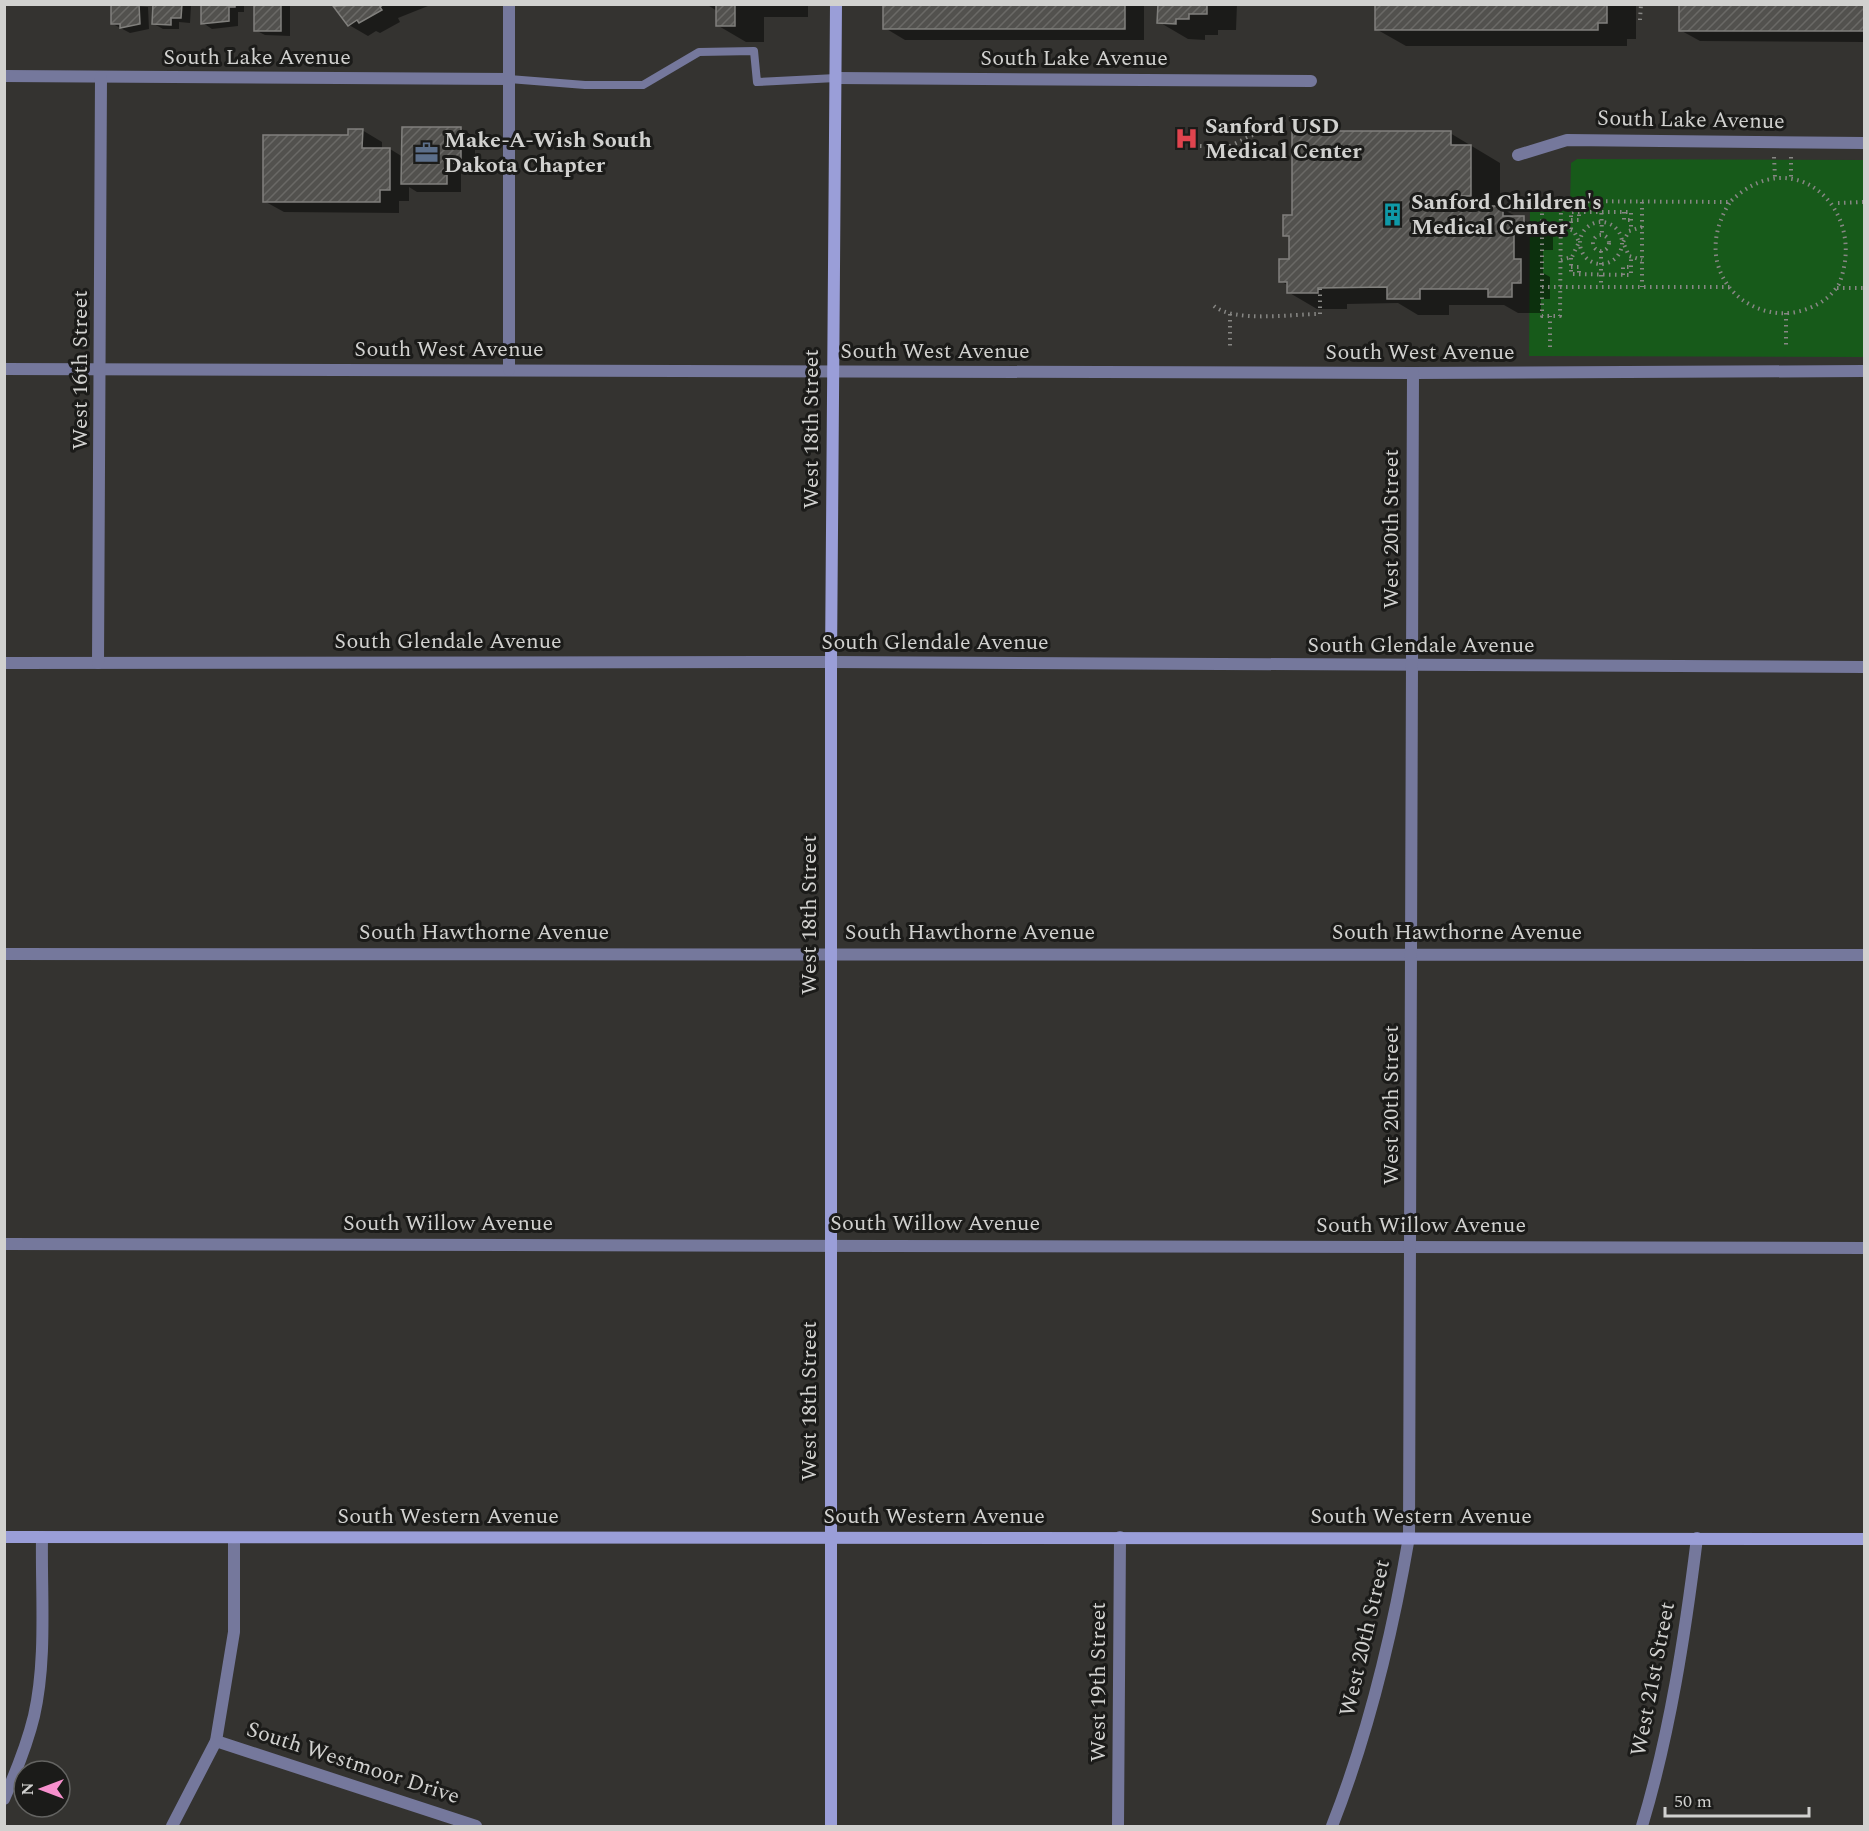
<svg xmlns="http://www.w3.org/2000/svg" width="1869" height="1831" font-family="Spectral,serif">
<defs>
<pattern id="building-hatch" width="6" height="6" patternUnits="userSpaceOnUse" patternTransform="scale(1.5)"><rect width="6" height="6" fill="#52514e"/><path d="M-1 1l2-2M0 6l6-6M5 7l2-2" fill="none" stroke="#6a6966"/></pattern>
</defs>
<rect width="100%" height="100%" fill="#343330"/>
<polygon fill="#175a1a" points="1577,159 1864,160 1864,357 1529,356 1530,202 1570,204 1571,163"/>
<g fill="#0007">
<polygon points="113,4 148,7 149,29 130,33 113,24"/>
<polygon points="154,4 195,4 195,6 191,6 190,23 179,22 179,29 163,29 154,24"/>
<polygon points="202,4 244,4 244,12 238,12 238,26 212,29 203,23"/>
<polygon points="255,4 290,4 290,36 265,35 255,30"/>
<polygon points="336,4 427,4 428,6 398,18 400,22 380,33 376,31 368,36 349,25"/>
<polygon points="706,4 808,4 808,17 764,17 764,42 746,42 717,25 717,11"/>
<polygon points="885,4 1144,4 1144,40 905,40 885,28"/>
<polygon points="1159,4 1237,4 1236,30 1218,30 1218,35 1205,35 1205,40 1188,39 1159,22"/>
<polygon points="1376,4 1636,4 1636,39 1627,39 1627,46 1406,46 1376,29"/>
<polygon points="1680,4 1864,4 1864,42 1700,41 1680,30"/>
<polygon points="460,128 475,137 475,171 461,171 461,192 417,192 409,187 409,201 399,201 399,213 284,212 264,201 362,130 382,142 382,149 390,149 403,157"/>
<polygon points="1450,133 1500,163 1500,208 1553,235 1553,250 1543,250 1543,273 1550,277 1550,299 1541,299 1541,313 1518,313 1504,305 1449,305 1449,315 1418,315 1398,303 1347,304 1347,309 1317,309 1288,292 1289,286 1280,281 1290,261 1290,238 1285,235 1293,216"/>
</g>
<g fill="url(#building-hatch)" stroke="#81807d" stroke-width="1.5">
<polygon points="111,4 139,4 140,24 120,28 120,24 111,24"/>
<polygon points="153,4 182,4 181,18 171,18 171,25 152,24"/>
<polygon points="201,4 235,4 235,7 229,7 229,21 201,24"/>
<rect x="254" y="4" width="27" height="27"/>
<polygon points="384,4 380,7 382,10 359,23 357,20 348,26 333,6"/>
<rect x="716" y="4" width="19" height="22"/>
<rect x="883" y="4" width="242" height="25"/>
<polygon points="1158,4 1207,4 1207,14 1189,14 1189,19 1176,19 1176,24 1157,23"/>
<polygon points="1375,4 1607,4 1607,23 1598,23 1598,30 1375,30"/>
<rect x="1679" y="4" width="185" height="27"/>
<polygon points="402,127 461,127 461,163 447,163 447,184 401,184"/>
<polygon points="348,129 363,129 362,148 390,148 390,190 380,190 380,202 263,202 263,135 348,135"/>
<polygon points="1292,131 1451,131 1451,145 1471,145 1471,196 1451,196 1451,206 1503,206 1503,216 1524,216 1524,234 1514,234 1514,259 1521,259 1521,283 1512,283 1512,297 1488,297 1488,289 1420,289 1420,299 1387,299 1387,287 1318,288 1318,293 1287,293 1287,282 1279,282 1279,259 1289,259 1289,236 1283,236 1283,215 1292,215"/>
</g>
<g fill="none" stroke-linecap="round" stroke-linejoin="round">
<g stroke="#878784" stroke-width="4" stroke-dasharray="1.5 4.5" stroke-linecap="butt">
<polyline points="1640,20 1641,4"/>
<polyline points="1200,146 1228,147 1288,118 1308,118 1307,131"/>
<polyline points="1774,157 1775,177"/>
<polyline points="1791,157 1791,177"/>
<path d="M1561 201 1560 316H1542V201L1730 202C1793 140 1869 209 1839 284 1829 301 1809 311 1789 313 1767 315 1743 305 1729 287 1709 260 1713 229 1730 202"/>
<polyline points="1601,201 1602,235"/>
<polyline points="1642,202 1642,287"/>
<polyline points="1838,203 1864,202"/>
<polyline points="1624,212 1624,220 1631,220"/>
<polyline points="1571,220 1579,220 1579,212"/>
<circle cx="1601" cy="243" r="21"/>
<polyline points="1642,227 1629,231 1623,242 1629,256 1642,260"/>
<polyline points="1571,229 1571,212 1631,212 1631,229"/>
<circle cx="1601" cy="243" r="8"/>
<polyline points="1601,251 1601,287"/>
<polyline points="1571,258 1571,274 1631,275 1631,257"/>
<polyline points="1561,260 1572,257 1579,242 1574,231 1561,226"/>
<polyline points="1571,267 1579,267 1579,274"/>
<polyline points="1623,275 1623,267 1631,267"/>
<polyline points="1542,287 1730,287"/>
<polyline points="1837,288 1864,288"/>
<path d="M1214 306C1234 323 1293 314 1320 314V288"/>
<polyline points="1786,313 1786,348"/>
<polyline points="1230,314 1230,346"/>
<polyline points="1550,347 1550,316"/>
</g>
<polyline stroke="#75789c" stroke-width="8" points="509,79 585,85 643,85 699,52 754,51 757,82 836,78"/>
<g stroke="#75789c" stroke-width="12">
<polyline points="4,76 509,79"/>
<polyline points="836,78 1311,81"/>
<polyline points="1518,155 1567,140 1864,143"/>
<polyline points="4,369 1413,373 1864,371"/>
<polyline points="509,370 509,4"/>
<polyline points="4,663 831,662 1864,667"/>
<polyline points="98,663 101,77"/>
<polyline points="4,954 1864,955"/>
<polyline points="4,1244 1864,1248"/>
<polyline points="216,1741 476,1826"/>
<path d="M4 1799C16 1772 27 1745 34 1716 47 1659 41 1595 42 1537"/>
<polyline points="172,1826 216,1741 234,1632 234,1538"/>
<polyline points="1118,1826 1120,1537"/>
<path d="M1332 1826C1369 1732 1392 1636 1409 1537L1413 373"/>
<path d="M1642 1826C1670 1733 1685 1635 1697 1538"/>
</g>
<g stroke="#9a9ed8" stroke-width="12">
<polyline points="4,1537 1864,1539"/>
<polyline points="831,1826 831,662 836,4"/>
</g>
</g>
<defs>
<symbol id="hospital-bare" viewBox="-9 -9 18 18"><path d="M-5-5h3v3.5h4V-5h3V5h-3V1.5h-4V5h-3Z" fill="#e0444e" stroke="#1b1b19" stroke-width="2.5" paint-order="stroke"/></symbol>
<symbol id="office-bare" viewBox="-9 -9 18 18"><path d="M-6-3h4V-5.5h4V-3h4V5H-6ZM-1-4.5V-3h2v-1.5ZM-6 0V1H6V0Z" fill="#5c6f8a" stroke="#1b1b19" stroke-width="2.5" paint-order="stroke"/></symbol>
<symbol id="building-bare" viewBox="-9 -9 18 18"><path d="M-4-6H4V6H1V3H-1V6H-4ZM-2.5-4.3h1.7v1.8h-1.7ZM.8-4.3h1.7v1.8H.8ZM-2.5-1h1.7V.8h-1.7ZM.8-1h1.7V.8H.8Z" fill="#0f9aa8" stroke="#1b1b19" stroke-width="2.5" paint-order="stroke"/></symbol>
</defs>
<g fill-rule="evenodd">
<use href="#hospital-bare" x="1170" y="122" width="33" height="33"/>
<use href="#office-bare" x="410" y="136" width="33" height="33"/>
<use href="#building-bare" x="1376" y="198" width="33" height="33"/>
</g>
<g text-anchor="middle" dominant-baseline="central" stroke-width="6" stroke-linejoin="round" paint-order="stroke">
<g font-size="22" fill="#d1d1cf" stroke="#1b1b19">
<text x="257" y="57">South Lake Avenue</text>
<text x="1074" y="58">South Lake Avenue</text>
<text transform="translate(1691 120) rotate(1)">South Lake Avenue</text>
<text x="449" y="349">South West Avenue</text>
<text x="935" y="351">South West Avenue</text>
<text x="1420" y="352">South West Avenue</text>
<text transform="translate(80 370) rotate(-90)">West 16th Street</text>
<text transform="translate(811 429) rotate(-90)">West 18th Street</text>
<text transform="translate(1391 529) rotate(-90)">West 20th Street</text>
<text x="448" y="641">South Glendale Avenue</text>
<text x="935" y="642">South Glendale Avenue</text>
<text x="1421" y="645">South Glendale Avenue</text>
<text transform="translate(809 915) rotate(-90)">West 18th Street</text>
<text x="484" y="932">South Hawthorne Avenue</text>
<text x="970" y="932">South Hawthorne Avenue</text>
<text x="1457" y="932">South Hawthorne Avenue</text>
<text transform="translate(1391 1105) rotate(-90)">West 20th Street</text>
<text x="448" y="1223">South Willow Avenue</text>
<text x="935" y="1223">South Willow Avenue</text>
<text x="1421" y="1225">South Willow Avenue</text>
<text transform="translate(809 1401) rotate(-90)">West 18th Street</text>
<text x="448" y="1516">South Western Avenue</text>
<text x="934" y="1516">South Western Avenue</text>
<text x="1421" y="1516">South Western Avenue</text>
<text transform="translate(1365 1638) rotate(-77)">West 20th Street</text>
<text transform="translate(1653 1679) rotate(-79)">West 21st Street</text>
<text transform="translate(1098 1682) rotate(-90)">West 19th Street</text>
<text transform="translate(353 1763) rotate(18)">South Westmoor Drive</text>
</g>
<g font-size="22" font-weight="bold" fill="#d1d1cf" stroke="#1b1b19" text-anchor="start">
<text x="1205" y="126">Sanford USD<tspan x="1205" dy="25">Medical Center</tspan></text>
<text x="444" y="140">Make-A-Wish South<tspan x="444" dy="25">Dakota Chapter</tspan></text>
<text x="1411" y="202">Sanford Children's<tspan x="1411" dy="25">Medical Center</tspan></text>
</g>
</g>
<rect width="1869" height="1831" fill="none" stroke="#d1d1cf" stroke-width="12"/>
<g transform="translate(42 1789) rotate(270)"><circle r="28" fill="#1b1b19" stroke="#646462" stroke-width="1.5"/>
<path d="M0-4.5L10 22L0 15L-10 22Z" fill="#f790cd"/>
<text y="-9" font-size="16" font-weight="bold" text-anchor="middle" fill="#d1d1cf">N</text>
</g>
<path d="M1665 1807v9h144v-9" fill="none" stroke="#d1d1cf" stroke-width="3"/>
<text x="1674" y="1807" font-size="18" fill="#d1d1cf" stroke="#1b1b19" stroke-width="4.5" paint-order="stroke">50 m</text>
</svg>
